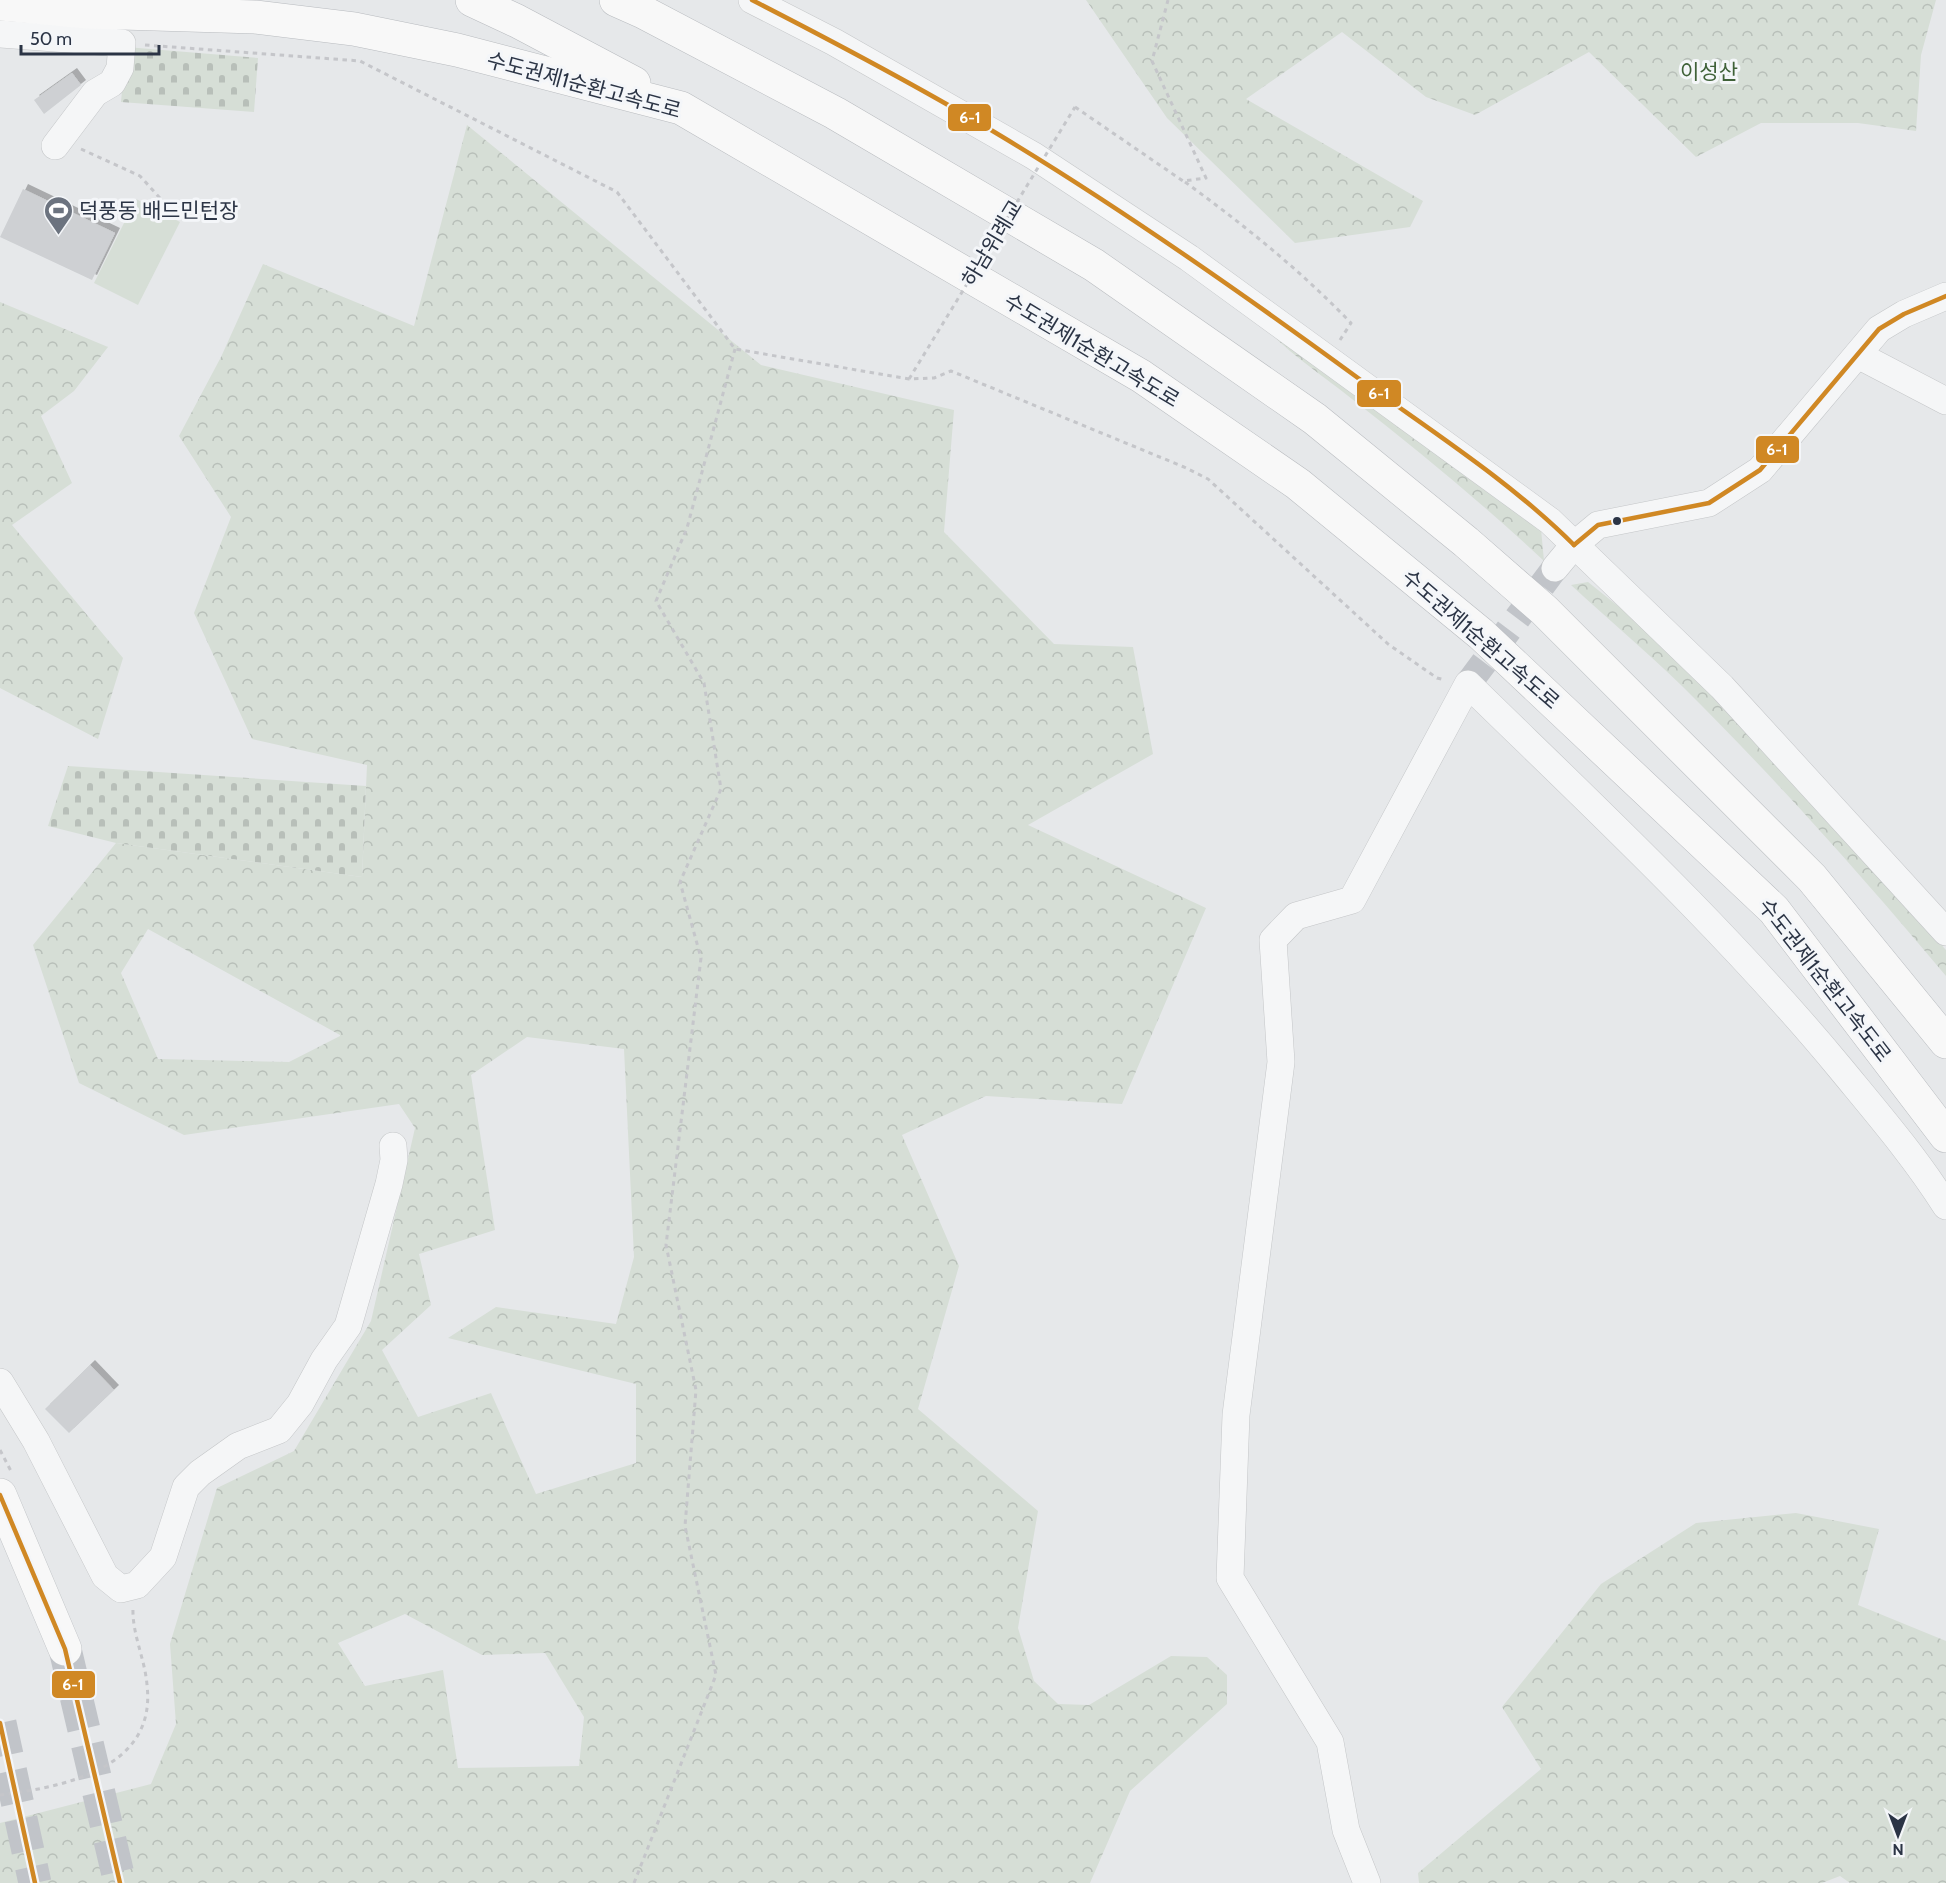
<svg xmlns="http://www.w3.org/2000/svg" width="1946" height="1883" font-family="Cabin,'Noto Sans KR',sans-serif">
<defs>
<pattern id="forest-crowns" width="20" height="18" patternUnits="userSpaceOnUse" patternTransform="scale(1.5)"><rect width="20" height="18" fill="#d6ded6"/><path d="M2 6a3 3 0 1 1 6 0M12 15a3 3 0 1 1 6 0" fill="none" stroke="#b8bfb9"/></pattern>
<pattern id="cemetery-stones" width="16" height="16" patternUnits="userSpaceOnUse" patternTransform="scale(1.5)"><rect width="16" height="16" fill="#d6ded6"/><path d="M2 7V4a2 2 0 0 1 4 0v3zM10 15v-3a2 2 0 0 1 4 0v3z" fill="#b8bfb9"/></pattern>
<filter id="shadow"><feDropShadow dx="5" dy="-5" stdDeviation="0" flood-color="#0004"/></filter>
</defs>
<rect width="100%" height="100%" fill="#e6e8ea"/>
<g fill="url(#forest-crowns)" fill-rule="evenodd">
<polygon points="1086,0 1936,0 1921,55 1916,131 1858,123 1761,123 1696,157 1589,52 1475,115 1426,97 1342,32 1246,99 1423,201 1410,227 1295,243 1167,118"/>
<path d="M467 125 761 365 954 410 944 532 1054 644 1133 647 1153 754 1028 825 1206 908 1122 1104 986 1096 902 1135 959 1266 918 1409 1038 1511 1018 1628 1034 1681 1058 1704 1089 1705 1171 1656 1207 1657 1227 1675V1704L1130 1791 1090 1883H0V1823L151 1784 176 1724 170 1644 217 1488 294 1451 371 1321 415 1128 399 1104 184 1135 79 1083 33 945 116 843 362 877 367 765 252 739 194 613 231 517 179 436 221 357 263 264 414 326ZM148 929 340 1035V1036L289 1062 158 1059 121 973ZM527 1037 624 1049 634 1257 616 1324 496 1307 448 1338 636 1384V1463L536 1494 491 1393 418 1417 382 1350 431 1305 419 1254 495 1230 471 1075ZM405 1614 482 1655 545 1653 584 1717 579 1766 458 1768 443 1670 365 1686 338 1643Z"/>
<polygon points="0,302 108,347 74,391 41,416 72,483 12,525 123,658 98,739 0,688"/>
<path d="M1264 327 1541 529 1544 561C1483 504 1418 450 1352 399 1322 375 1291 355 1264 327Z"/>
<path d="M1588 582 1653 634 1691 670 1946 950V976C1862 876 1775 778 1682 686 1646 651 1608 619 1571 585Z"/>
<polygon points="1796,1513 1879,1529 1858,1605 1946,1641 1946,1883 1850,1883 1840,1876 1822,1883 1419,1883 1418,1873 1541,1769 1502,1707 1601,1584 1696,1523"/>
</g>
<g fill="url(#cemetery-stones)">
<polygon points="126,47 258,58 254,112 121,102"/>
<polygon points="68,766 366,786 362,877 116,843 48,826"/>
</g>
<polygon fill="#d6ded6" points="136,199 180,222 138,305 94,283"/>
<g fill="#ced0d3" filter="url(#shadow)">
<polygon points="72,73 81,85 44,114 34,100"/>
<polygon points="23,189 115,233 92,280 0,237"/>
<polygon points="90,1365 114,1390 69,1433 45,1409"/>
</g>
<g fill="none" stroke-linecap="round" stroke-linejoin="round">
<polyline stroke="#c1c4c9" stroke-width="27" stroke-dasharray="27 14" stroke-linecap="butt" points="1468,684 1555,568"/>
<g stroke="#c1c4c9" stroke-width="33" stroke-dasharray="33 16" stroke-linecap="butt">
<polyline points="65,1649 120,1883"/>
<polyline points="0,1723 35,1883"/>
</g>
<defs>
<g id="minor">
<polyline points="752,0 834,42 1034,156 1189,258 1550,521 1722,687 1946,932"/>
<polyline points="0,34 122,43 120,68 112,83 95,93 55,146"/>
<polyline points="1858,355 1946,401"/>
<polyline points="1555,568 1574,545 1598,525 1709,503 1760,470 1879,329 1904,314 1946,296"/>
<polyline points="0,1382 36,1441 105,1576 121,1589 137,1585 163,1557 186,1487 200,1473 238,1446 279,1430 300,1404 324,1360 348,1326 389,1184 394,1160 393,1146"/>
<path d="M1367 1883 1346 1830 1330 1742 1230 1578 1236 1415 1281 1062 1273 940 1296 916 1352 900 1468 684C1596 809 1727 931 1841 1069 1878 1114 1915 1157 1946 1206"/>
</g>
<polyline id="major" points="0,1495 65,1649"/>
<g id="highway">
<polyline points="472,0 517,21 634,83"/>
<polyline points="616,0 643,12 835,113 1094,265 1315,419 1466,542 1544,610 1812,878 1946,1042"/>
<polyline points="0,4 88,12 255,17 354,29 457,50 681,108 1141,376 1298,484 1481,634 1774,910 1946,1136"/>
</g>
</defs>
<use href="#minor" stroke="#c4c6c8" stroke-width="28"/>
<use href="#major" stroke="#c2c5c8" stroke-width="34"/>
<use href="#highway" stroke="#b8bbbf" stroke-width="34"/>
<g stroke="#c5c6ca" stroke-width="3" stroke-dasharray="4.5 4.5" stroke-linecap="butt">
<polyline points="145,45 360,61 617,192 735,349 909,379 934,378 951,371 1184,467 1208,479 1388,644 1437,678 1445,680"/>
<polyline points="1075,107 1183,181 1206,178 1152,61 1168,0"/>
<polyline points="81,149 140,176 168,207"/>
<path d="M1185 182C1244 225 1300 270 1351 323L1340 340"/>
<polyline points="0,1450 12,1473"/>
<path d="M0 1795C63 1787 157 1769 147 1685 145 1659 132 1634 133 1608"/>
<polyline points="634,1883 716,1675 685,1526 696,1390 666,1245 701,958 680,882 721,789 704,683 656,601 687,528 735,349"/>
</g>
<use href="#minor" stroke="#f5f6f7" stroke-width="27"/>
<use href="#major" stroke="#f8f8f8" stroke-width="33"/>
<use href="#highway" stroke="#f8f8f8" stroke-width="33"/>
<polyline stroke="#c5c6ca" stroke-width="3" stroke-dasharray="4.5 4.5" stroke-linecap="butt" points="909,379 1075,107"/>
<defs>
<g id="bus-1">
<path d="M752 0C836 43 920 87 1001 136 1124 210 1242 293 1358 378 1431 431 1510 481 1574 545"/>
<polyline points="1574,545 1598,525 1709,503 1760,470 1879,329 1904,314 1946,296"/>
<polyline points="0,1495 65,1649 120,1883"/>
<polyline points="0,1723 35,1883"/>
</g>
</defs>
<use href="#bus-1" stroke="#f4f6f9" stroke-width="9"/>
<use href="#bus-1" stroke="#d08824" stroke-width="4.5"/>
</g>
<defs>
<symbol id="stadium-pin" viewBox="-11 -11 22 30"><path d="M0 17L-7.5 6A9.5 9.5 0 1 1 7.5 6Z" fill="#6c737f" stroke="#f4f6f9"/><path d="M0-5a6.5 5 0 1 0 0 10a6.5 5 0 1 0 0-10ZM-3.5-1.8h7v3.6h-7Z" fill="#fff"/></symbol>
</defs>
<g fill-rule="evenodd">
<use href="#stadium-pin" x="42" y="194" width="33" height="45"/>
</g>
<circle fill="#2b3445" stroke="#f4f6f9" stroke-width="2" cx="1617" cy="521" r="5"/>
<g text-anchor="middle" dominant-baseline="central" stroke-width="6" stroke-linejoin="round" paint-order="stroke">
<g font-size="21" fill="#3f6138" stroke="#f4f6f9">
<text x="1709" y="71">이성산</text>
</g>
<g font-size="21" fill="#2b3445" stroke="#f4f6f9">
<text transform="translate(584 85) rotate(15)">수도권제1순환고속도로</text>
<text transform="translate(992 243) rotate(-59)">하남위례교</text>
<text transform="translate(1092 350) rotate(31)">수도권제1순환고속도로</text>
<text transform="translate(1481 639) rotate(41)">수도권제1순환고속도로</text>
<text transform="translate(1825 980) rotate(52)">수도권제1순환고속도로</text>
</g>
<g font-size="21" fill="#2b3445" stroke="#f4f6f9" text-anchor="start">
<text x="79" y="210">덕풍동 배드민턴장</text>
</g>
</g>
<g stroke="#f4f6f9" stroke-width="2">
<rect x="947" y="103" width="45" height="29" rx="6" fill="#d08824"/>
<rect x="1356" y="379" width="46" height="29" rx="6" fill="#d08824"/>
<rect x="1755" y="435" width="45" height="29" rx="6" fill="#d08824"/>
<rect x="51" y="1670" width="45" height="29" rx="6" fill="#d08824"/>
</g>
<g font-size="16" text-anchor="middle" font-weight="bold" fill="#fff">
<text x="970" y="123">6-1</text>
<text x="1379" y="399">6-1</text>
<text x="1777" y="455">6-1</text>
<text x="73" y="1690">6-1</text>
</g>
<g transform="translate(1898 1835) rotate(180)" stroke="#f4f6f9" stroke-width="4.5" paint-order="stroke">
<path d="M0-4.5L10 22L0 15L-10 22Z" fill="#2b3445"/>
<text y="-9" font-size="16" font-weight="bold" text-anchor="middle" fill="#2b3445">N</text>
</g>
<path d="M21 45v9h138v-9" fill="none" stroke="#2b3445" stroke-width="3"/>
<text x="30" y="45" font-size="18" fill="#2b3445" stroke="#f4f6f9" stroke-width="4.5" paint-order="stroke">50 m</text>
</svg>
